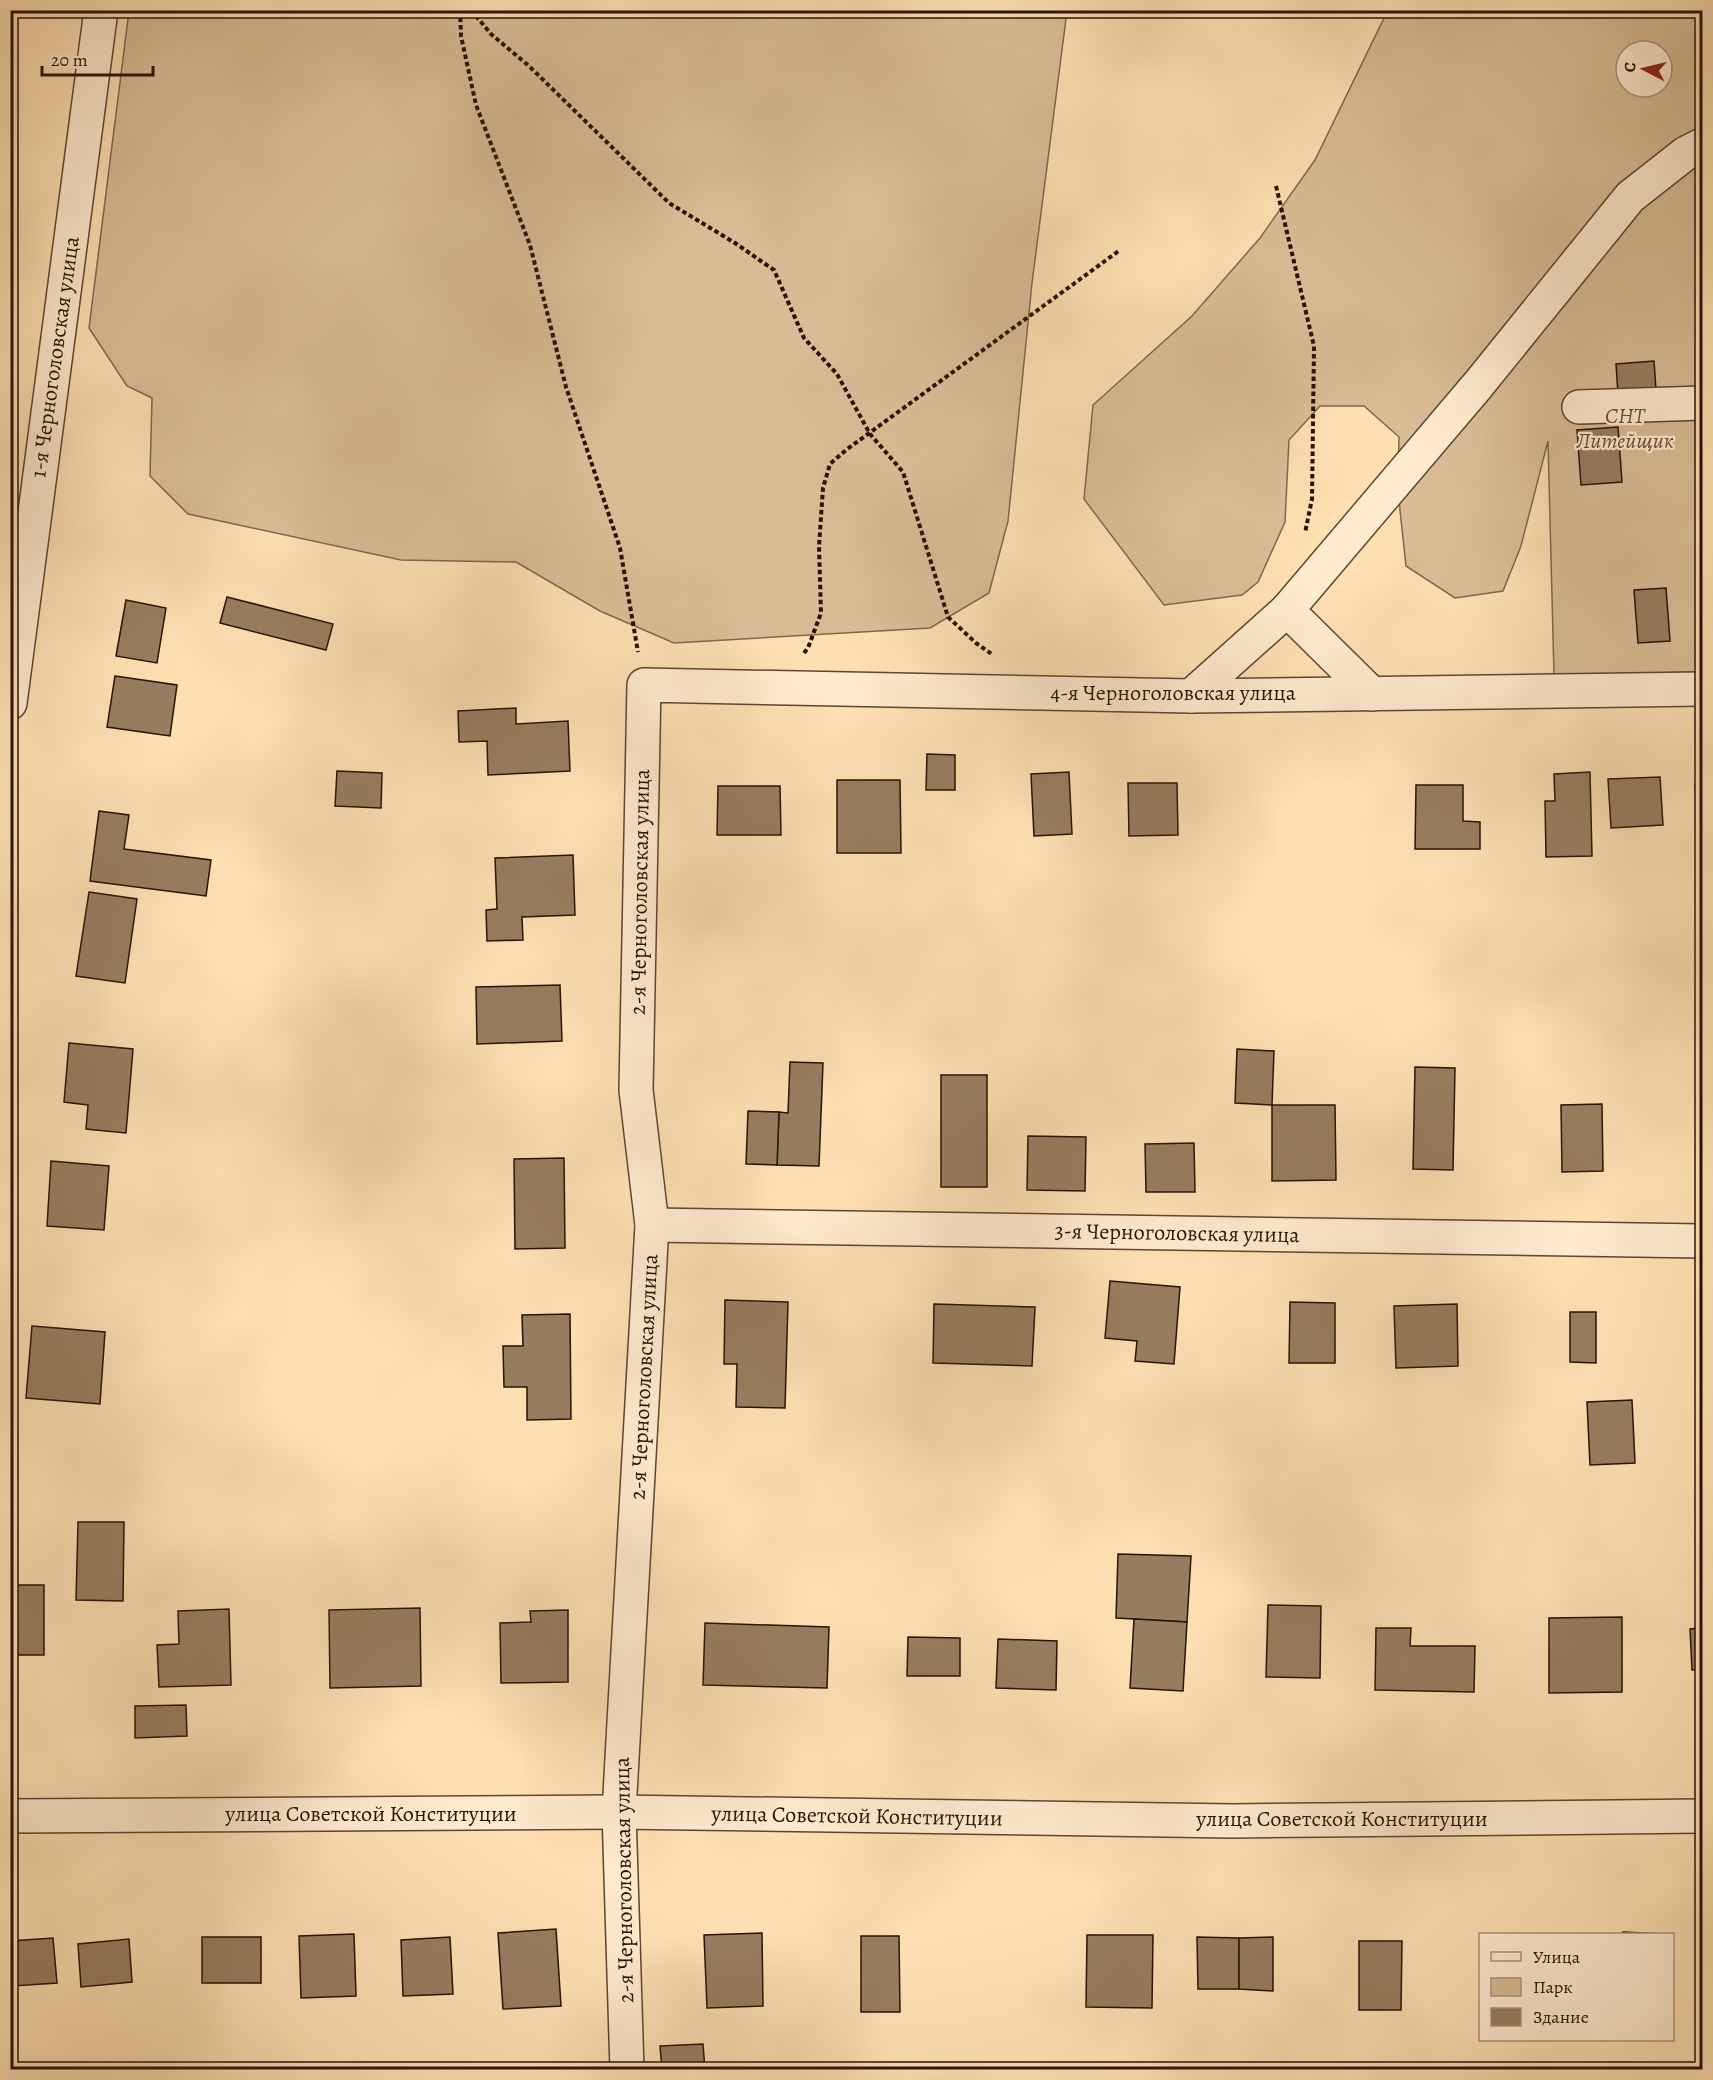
<svg xmlns="http://www.w3.org/2000/svg" width="1713" height="2080" font-family="Alegreya,serif">
<rect width="100%" height="100%" fill="#fddfb2"/>
<filter id="stains"><feTurbulence type="fractalNoise" baseFrequency=".00333" numOctaves="4"/><feColorMatrix values="0 0 0 0 .2 0 0 0 0 .09 0 0 0 0 .02 0 0 0 .5 -.17"/></filter>
<radialGradient id="worn" r=".72"><stop offset=".6" stop-color="#630" stop-opacity="0"/><stop offset="1" stop-color="#630" stop-opacity=".3"/></radialGradient>
<g fill="#d9bc95" stroke="#80674e" stroke-width="1.5" fill-rule="evenodd">
<polygon points="129,11 1067,11 1032,283 1008,521 989,593 930,628 674,643 600,611 516,562 401,560 188,514 150,476 152,398 127,386 89,328"/>
<path d="M1384 11H1702V672L1554 675 1548 441 1521 546 1503 591 1455 598 1406 566 1398 492 1399 437 1364 406H1320L1289 440 1285 522 1258 582 1242 595 1164 605 1084 499 1093 405 1192 316 1260 238 1315 160 1384 18ZM1626 51H1662V87H1626Z"/>
</g>
<g fill="#977d5f" stroke="#281206" stroke-width="1.5">
<polygon points="1654,361 1656,390 1618,394 1616,364"/>
<polygon points="1618,427 1622,482 1581,485 1577,430"/>
<polygon points="1666,588 1670,641 1638,643 1634,590"/>
<polygon points="227,597 333,624 326,650 220,623"/>
<polygon points="126,600 166,608 157,663 116,656"/>
<polygon points="115,676 177,685 170,736 107,727"/>
<polygon points="516,708 516,724 568,721 570,771 488,775 487,741 459,742 458,711"/>
<polygon points="927,754 955,755 955,790 926,790"/>
<polygon points="337,771 382,773 381,808 335,806"/>
<polygon points="1069,772 1072,834 1034,836 1031,774"/>
<polygon points="1590,772 1592,856 1546,857 1545,801 1555,801 1554,774"/>
<polygon points="1660,777 1663,825 1611,828 1608,779"/>
<polygon points="837,780 900,780 901,853 837,853"/>
<polygon points="1128,783 1177,783 1178,835 1129,836"/>
<polygon points="1702,783 1702,850 1699,851 1695,784"/>
<polygon points="1416,785 1463,785 1463,821 1480,822 1480,849 1415,849"/>
<polygon points="718,786 780,786 781,835 717,835"/>
<polygon points="99,811 129,815 124,849 211,860 206,896 90,881"/>
<polygon points="573,855 575,915 522,917 523,940 487,941 486,910 497,909 495,858"/>
<polygon points="89,892 137,899 125,983 76,976"/>
<polygon points="560,985 562,1041 477,1044 476,987"/>
<polygon points="69,1043 133,1049 126,1133 86,1129 88,1105 64,1102"/>
<polygon points="1237,1049 1274,1051 1272,1105 1235,1103"/>
<polygon points="790,1062 823,1063 819,1166 777,1165 779,1112 788,1113"/>
<polygon points="1415,1067 1455,1068 1453,1170 1413,1169"/>
<rect x="941" y="1075" width="46" height="112"/>
<polygon points="1602,1104 1603,1171 1562,1172 1561,1105"/>
<polygon points="1272,1105 1335,1105 1336,1180 1272,1181"/>
<polygon points="748,1111 779,1112 777,1165 746,1164"/>
<polygon points="1028,1136 1086,1137 1085,1191 1027,1190"/>
<polygon points="1194,1143 1195,1192 1146,1192 1145,1144"/>
<polygon points="564,1158 565,1248 515,1249 514,1159"/>
<polygon points="51,1161 109,1166 104,1230 47,1226"/>
<polygon points="1110,1281 1180,1287 1174,1364 1135,1361 1137,1341 1105,1338"/>
<polygon points="725,1300 788,1302 785,1408 736,1407 737,1364 724,1364"/>
<polygon points="1290,1302 1335,1303 1335,1363 1289,1363"/>
<polygon points="934,1304 1035,1307 1032,1366 933,1363"/>
<polygon points="1457,1304 1458,1366 1396,1368 1394,1306"/>
<polygon points="1570,1312 1596,1312 1596,1363 1570,1362"/>
<polygon points="570,1314 571,1419 527,1420 527,1387 504,1387 503,1346 523,1346 522,1315"/>
<polygon points="32,1326 105,1332 100,1404 26,1398"/>
<polygon points="1632,1400 1635,1463 1590,1465 1587,1402"/>
<polygon points="78,1522 124,1522 123,1601 76,1600"/>
<polygon points="1118,1554 1191,1556 1187,1622 1116,1618"/>
<rect x="10" y="1585" width="34" height="70"/>
<polygon points="1268,1605 1321,1606 1320,1678 1266,1677"/>
<polygon points="420,1608 421,1686 330,1688 329,1610"/>
<polygon points="229,1609 231,1685 159,1687 157,1645 179,1644 178,1611"/>
<polygon points="568,1610 568,1682 501,1683 500,1623 531,1622 530,1611"/>
<polygon points="1622,1617 1622,1692 1549,1693 1549,1618"/>
<polygon points="1134,1619 1187,1622 1183,1691 1130,1688"/>
<polygon points="705,1623 829,1627 827,1688 703,1685"/>
<polygon points="1376,1628 1411,1628 1410,1646 1475,1646 1474,1692 1375,1690"/>
<polygon points="1702,1628 1702,1669 1692,1670 1690,1629"/>
<polygon points="908,1637 960,1638 960,1676 907,1676"/>
<polygon points="998,1639 1057,1641 1056,1690 996,1688"/>
<polygon points="186,1705 187,1736 135,1738 135,1706"/>
<polygon points="556,1929 561,2006 503,2009 498,1933"/>
<polygon points="1623,1932 1662,1934 1623,1934"/>
<polygon points="762,1933 763,2006 707,2008 704,1935"/>
<polygon points="354,1934 356,1996 301,1998 299,1936"/>
<polygon points="1087,1935 1153,1935 1152,2008 1086,2007"/>
<polygon points="861,1936 899,1936 900,2012 861,2012"/>
<rect x="202" y="1937" width="59" height="46"/>
<polygon points="450,1937 453,1994 403,1996 401,1940"/>
<polygon points="1197,1937 1239,1938 1239,1989 1198,1989"/>
<polygon points="1273,1937 1273,1991 1239,1989 1239,1938"/>
<polygon points="53,1938 57,1983 13,1986 10,1941"/>
<polygon points="129,1939 132,1982 81,1987 78,1944"/>
<polygon points="1359,1941 1402,1941 1401,2010 1359,2010"/>
<polygon points="703,2044 705,2070 662,2070 660,2046"/>
</g>
<g fill="none" stroke-linecap="round" stroke-linejoin="round">
<defs>
<g id="minor">
<polyline points="1579,407 1702,403"/>
<polyline points="1372,694 1287,610 1478,385 1630,197 1686,153 1702,145"/>
<polyline points="1191,696 1287,610"/>
<polyline points="10,703 101,10"/>
<polyline points="652,1225 1702,1241"/>
<polyline points="10,1816 619,1812 1233,1821 1702,1816"/>
<polyline points="627,2070 619,1812 652,1225 636,1090 644,685 1191,696 1702,689"/>
</g>
</defs>
<use href="#minor" stroke="#5d4531" stroke-width="36"/>
<g stroke="#281206" stroke-width="4" stroke-dasharray="4.5 3" stroke-linecap="butt">
<polyline points="460,10 461,36 476,105 530,245 566,387 620,548 638,652"/>
<polyline points="471,10 491,34 529,66 669,203 735,243 774,270 804,338 837,374 870,434 903,472 948,617 976,643 993,655"/>
<polyline points="1276,186 1314,346 1312,499 1305,533"/>
<polyline points="804,653 808,648 821,613 819,546 823,488 830,464 846,450 1120,250"/>
</g>
<use href="#minor" stroke="#feeacd" stroke-width="33"/>
</g>
<g text-anchor="middle" dominant-baseline="central" stroke-width="4.5" stroke-linejoin="round" paint-order="stroke">
<g font-size="22" fill="#281206" stroke="#feeacd">
<text transform="translate(55 357) rotate(-82)">1-я Черноголовская улица</text>
<text x="1173" y="693">4-я Черноголовская улица</text>
<text transform="translate(640 892) rotate(-89)">2-я Черноголовская улица</text>
<text transform="translate(1177 1233) rotate(1)">3-я Черноголовская улица</text>
<text transform="translate(644 1377) rotate(-87)">2-я Черноголовская улица</text>
<text x="371" y="1814">улица Советской Конституции</text>
<text transform="translate(857 1816) rotate(1)">улица Советской Конституции</text>
<text x="1342" y="1819">улица Советской Конституции</text>
<text transform="translate(624 1880) rotate(-91)">2-я Черноголовская улица</text>
</g>
<g font-size="22" font-style="italic" fill="#664e38" stroke="#feeacd">
<text x="1625" y="416">СНТ<tspan x="1625" dy="25">Литейщик</tspan></text>
</g>
</g>
<rect width="1713" height="2080" fill="none" stroke="#fddfb2" stroke-width="36"/>
<rect x="12" y="12" width="1689" height="2056" fill="none" stroke="#281206" stroke-width="3"/>
<rect x="18" y="18" width="1677" height="2044" fill="none" stroke="#281206" stroke-width="1.5"/>
<rect x="1479" y="1933" width="195" height="108" fill="#feeacd" stroke="#a8947d" stroke-width="1.5"/>
<rect x="1491" y="1952" width="30" height="9" fill="#feeacd" stroke="#a8947d" stroke-width="1.5"/>
<text x="1533" y="1963" font-size="18" fill="#281206">Улица</text>
<rect x="1491" y="1978" width="30" height="18" fill="#d9bc95" stroke="#a8947d" stroke-width="1.5"/>
<text x="1533" y="1993" font-size="18" fill="#281206">Парк</text>
<rect x="1491" y="2008" width="30" height="18" fill="#977d5f" stroke="#a8947d" stroke-width="1.5"/>
<text x="1533" y="2023" font-size="18" fill="#281206">Здание</text>
<g transform="translate(1644 69) rotate(277)"><circle r="28" fill="#feeacd" stroke="#a8947d" stroke-width="1.5"/>
<path d="M0-4.5L10 22L0 15L-10 22Z" fill="#8f2418"/>
<text y="-9" font-size="16" font-weight="bold" text-anchor="middle" fill="#281206">С</text>
</g>
<path d="M42 66v9h111v-9" fill="none" stroke="#281206" stroke-width="3"/>
<text x="51" y="66" font-size="18" fill="#281206" stroke="#feeacd" stroke-width="4.5" paint-order="stroke">20 m</text>
<rect width="100%" height="100%" filter="url(#stains)"/>
<rect width="100%" height="100%" fill="url(#worn)"/>
</svg>
